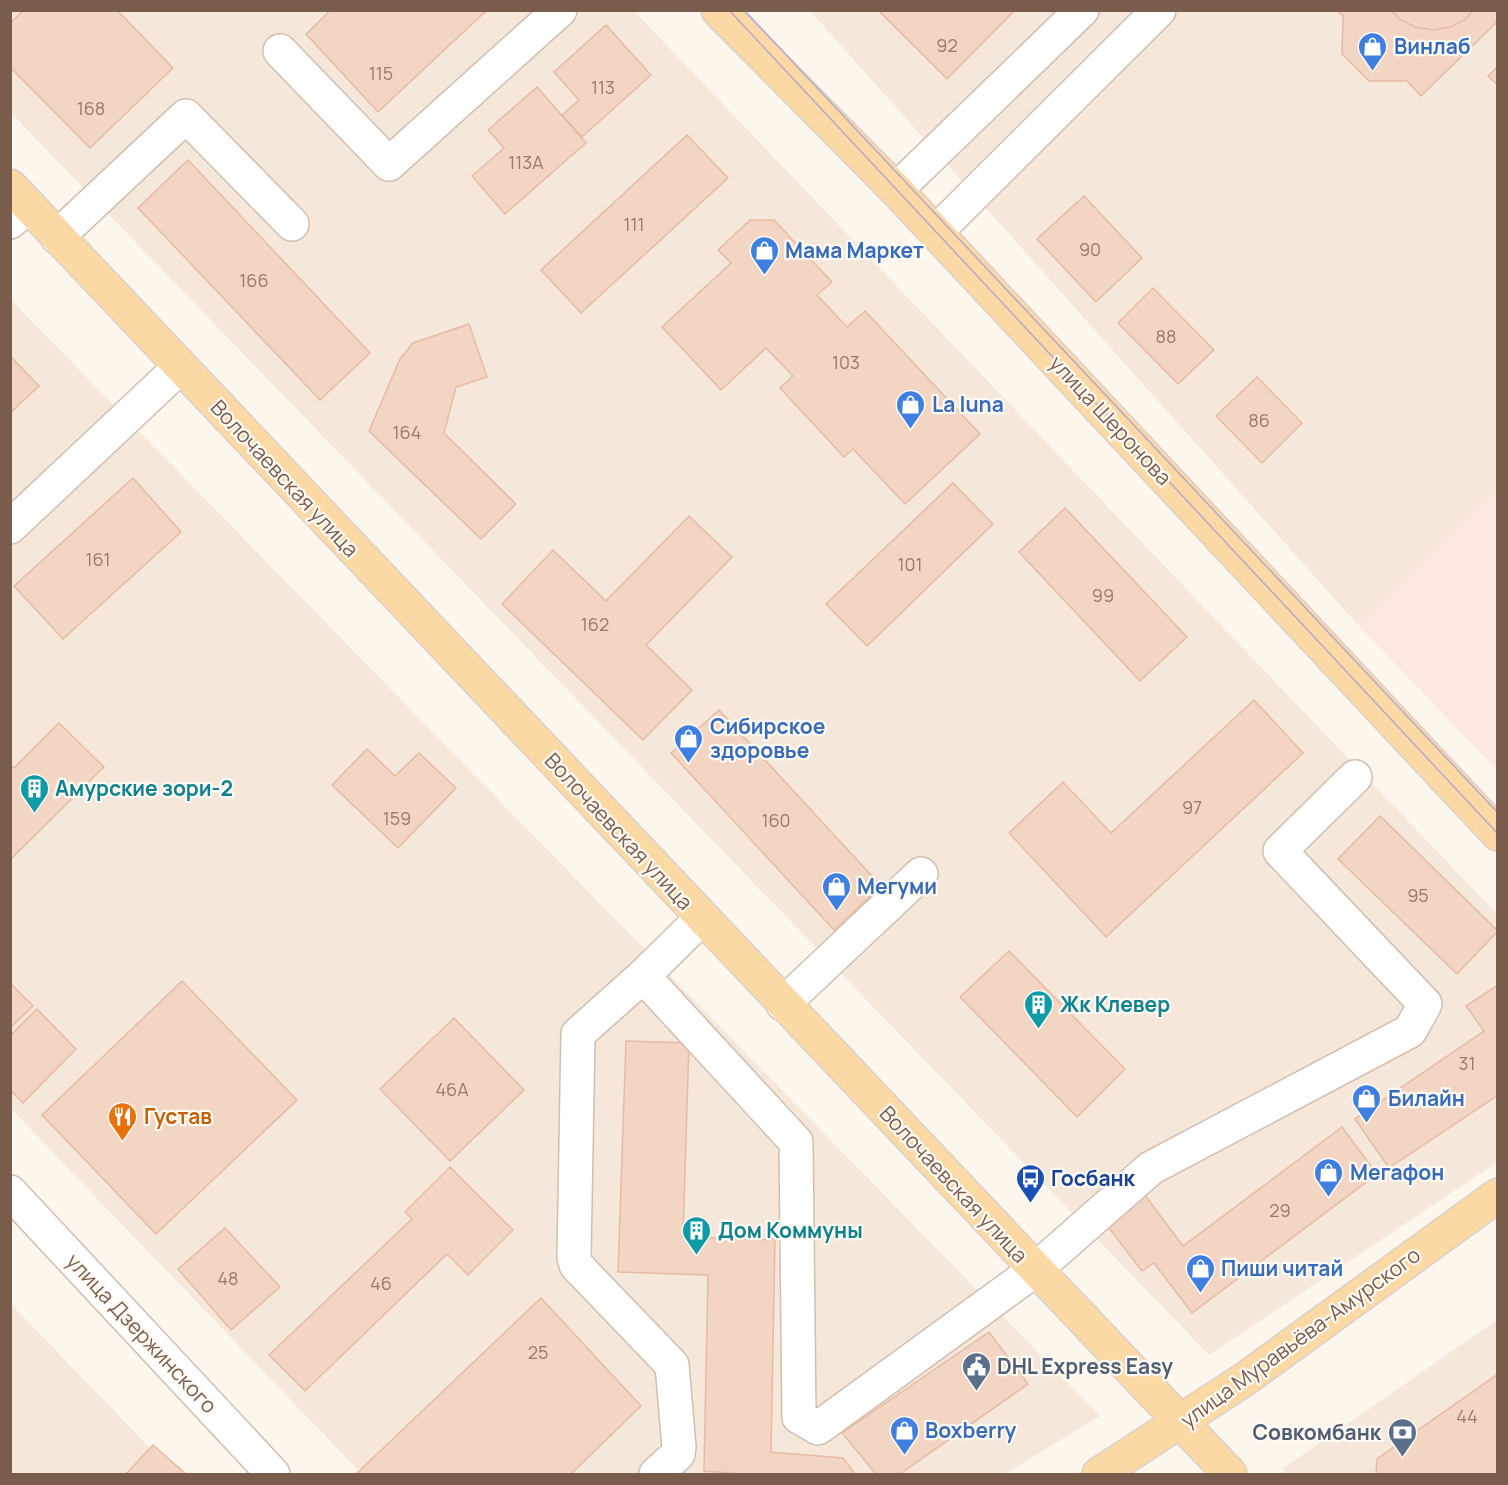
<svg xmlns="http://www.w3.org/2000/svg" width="1508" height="1485" font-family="Manrope,sans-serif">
<rect width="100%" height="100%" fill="#fdf6ec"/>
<g fill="#f5e8da">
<polygon points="11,11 634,11 1497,914 1497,1162 1209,1355 11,113"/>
<polygon points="810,11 1497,11 1497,485 1358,625"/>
<polygon points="10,299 1100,1416 1005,1474 362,1474 11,1109"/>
<polygon points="11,1304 175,1474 11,1474"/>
<polygon points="1497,1320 1497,1474 1287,1474 1282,1469"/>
</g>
<polygon fill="#fde8e0" points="1497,485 1497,770 1358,625"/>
<g fill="#f3d5c3" stroke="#e6bba3" stroke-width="1.5">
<polygon points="24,10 117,10 173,68 90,148 10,67 10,23"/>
<polygon points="331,10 487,10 378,112 306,34"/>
<polygon points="878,10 1015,10 947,79"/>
<polygon points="1337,10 1498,10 1498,21 1421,96 1407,81 1369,81 1342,54 1343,16"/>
<polygon points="1391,10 1473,10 1466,19 1451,27 1433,30 1415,27 1399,19"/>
<polygon points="606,25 651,75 582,137 562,115 579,100 554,72"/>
<polygon points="1498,66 1498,85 1488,76"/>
<polygon points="537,87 586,143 505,214 472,176 504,148 488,130"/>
<polygon points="687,135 728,178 581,313 541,270"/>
<polygon points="188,160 370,353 320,400 138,208"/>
<polygon points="1084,196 1142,258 1096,302 1037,239"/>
<polygon points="750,220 774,220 832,282 817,295 847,327 865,311 980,434 905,504 853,449 844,457 780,388 793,376 766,348 721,390 662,327 731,263 718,250"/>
<polygon points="1153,288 1214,350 1178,384 1118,323"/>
<polygon points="469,324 487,377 456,387 444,433 516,504 481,539 369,431 400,359 413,343"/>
<polygon points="10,356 39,386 10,413"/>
<polygon points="1257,377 1302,423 1262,463 1216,416"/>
<polygon points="133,478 181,532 63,639 14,586"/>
<polygon points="953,483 993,524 867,646 826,604"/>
<polygon points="1065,508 1187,637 1140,681 1019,552"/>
<polygon points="689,516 732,557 646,645 692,690 643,740 502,604 553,550 606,601"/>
<polygon points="1254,700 1303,753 1106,937 1009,833 1063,782 1111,833"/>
<polygon points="719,710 881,886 834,930 671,753"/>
<polygon points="59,723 104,767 10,860 10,765 14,768"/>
<polygon points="367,749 395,776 419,753 456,788 398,848 332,785"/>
<polygon points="1380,816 1498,931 1457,974 1338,859"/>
<polygon points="1009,951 1125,1069 1077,1117 960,997"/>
<polygon points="182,981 297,1100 156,1234 42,1115"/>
<polygon points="10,983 33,1006 10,1028"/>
<polygon points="1498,985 1498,1095 1389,1168 1355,1119 1484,1031 1466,1006"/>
<polygon points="37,1009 76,1049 23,1103 10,1090 10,1036"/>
<polygon points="454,1018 524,1090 450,1161 380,1089"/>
<polygon points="626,1041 689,1043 683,1237 775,1240 771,1452 843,1458 855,1474 742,1474 704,1471 708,1275 618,1272"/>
<polygon points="1342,1127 1377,1174 1192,1313 1154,1263 1142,1271 1106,1224 1145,1195 1183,1246"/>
<polygon points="450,1167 513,1230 468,1275 447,1254 305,1391 269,1355 412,1219 405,1212"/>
<polygon points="225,1228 280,1287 231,1330 178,1269"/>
<polygon points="541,1298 641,1406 571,1474 356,1474"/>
<polygon points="989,1332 1028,1384 900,1474 876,1474 842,1433"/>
<polygon points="1498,1374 1498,1474 1376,1474 1377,1459"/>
<polygon points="153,1445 186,1474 126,1474"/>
</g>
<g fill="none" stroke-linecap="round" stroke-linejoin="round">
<defs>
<g id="minor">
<polyline points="280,51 389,164 560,10"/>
<polyline points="896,190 1082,10"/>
<polyline points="10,222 29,206"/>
<polyline points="936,232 1159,10"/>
<polyline points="57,237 186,116 292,224"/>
<polyline points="10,527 180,367"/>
<polyline points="643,976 796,1142 799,1417 818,1428 1035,1270 1151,1168 1410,1031 1425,1004 1280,851 1355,777"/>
<polyline points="783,1004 921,874"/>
<polyline points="10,1192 273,1474"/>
<polyline points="656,1474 678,1454 679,1447 672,1365 576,1265 574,1257 578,1034 643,976 702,918"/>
</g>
<g id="major">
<polyline points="718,10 896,190 1498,834"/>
<polyline points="10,186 1230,1474"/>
<polyline points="1099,1474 1245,1379 1498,1195"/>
</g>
</defs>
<use href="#minor" stroke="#d1beb0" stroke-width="36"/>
<use href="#major" stroke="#dad1cd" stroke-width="36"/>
<use href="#minor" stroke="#fff" stroke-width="33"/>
<use href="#major" stroke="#fbd9a5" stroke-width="33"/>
<g stroke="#b9a8c9" stroke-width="1.5">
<polyline points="729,10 1498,834"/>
<polyline points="744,10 1498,813"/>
</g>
</g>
<defs>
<symbol id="shop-pin" viewBox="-11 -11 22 30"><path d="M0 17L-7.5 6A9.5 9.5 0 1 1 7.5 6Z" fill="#3f7fe0" stroke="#fffaf3"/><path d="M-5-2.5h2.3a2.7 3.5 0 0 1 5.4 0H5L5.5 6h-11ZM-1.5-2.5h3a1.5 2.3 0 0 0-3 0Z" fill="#fff"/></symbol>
<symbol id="building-pin" viewBox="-11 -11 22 30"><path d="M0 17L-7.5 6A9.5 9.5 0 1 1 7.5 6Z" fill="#0f9aa8" stroke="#fffaf3"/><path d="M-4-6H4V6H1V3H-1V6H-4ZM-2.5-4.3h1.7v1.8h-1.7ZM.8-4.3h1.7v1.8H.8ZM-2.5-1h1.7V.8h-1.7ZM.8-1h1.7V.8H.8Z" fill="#fff"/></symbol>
<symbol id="restaurant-pin" viewBox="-11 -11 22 30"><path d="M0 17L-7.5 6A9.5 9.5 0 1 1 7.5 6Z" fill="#e8710a" stroke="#fffaf3"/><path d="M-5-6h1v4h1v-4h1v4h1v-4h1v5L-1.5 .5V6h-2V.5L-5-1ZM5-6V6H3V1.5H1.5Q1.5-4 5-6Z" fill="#fff"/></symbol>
<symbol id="bus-pin" viewBox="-11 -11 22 30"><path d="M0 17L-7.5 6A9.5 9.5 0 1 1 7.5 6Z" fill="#1a4fb4" stroke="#fffaf3"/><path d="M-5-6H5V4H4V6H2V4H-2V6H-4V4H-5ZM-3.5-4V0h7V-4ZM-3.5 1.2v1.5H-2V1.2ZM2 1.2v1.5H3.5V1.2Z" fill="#fff"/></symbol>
<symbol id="civic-pin" viewBox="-11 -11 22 30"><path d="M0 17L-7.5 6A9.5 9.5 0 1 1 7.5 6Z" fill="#5c6f8a" stroke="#fffaf3"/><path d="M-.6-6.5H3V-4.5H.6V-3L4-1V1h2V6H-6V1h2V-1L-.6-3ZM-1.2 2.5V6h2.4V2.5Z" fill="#fff"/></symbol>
<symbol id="bank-pin" viewBox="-11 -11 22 30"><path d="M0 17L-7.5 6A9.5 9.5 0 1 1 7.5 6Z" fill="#5c6f8a" stroke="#fffaf3"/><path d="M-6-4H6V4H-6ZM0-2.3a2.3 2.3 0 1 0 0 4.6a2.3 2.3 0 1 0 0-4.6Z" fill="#fff"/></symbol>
</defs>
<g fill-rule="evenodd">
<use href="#shop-pin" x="1356" y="30" width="33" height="45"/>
<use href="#shop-pin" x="748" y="234" width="33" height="45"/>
<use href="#shop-pin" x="894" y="388" width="33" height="45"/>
<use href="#shop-pin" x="672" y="722" width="33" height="45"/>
<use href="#building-pin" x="18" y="772" width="33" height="45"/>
<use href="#shop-pin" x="820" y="870" width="33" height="45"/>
<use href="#building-pin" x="1022" y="988" width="33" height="45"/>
<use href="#shop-pin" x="1350" y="1082" width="33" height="45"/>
<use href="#restaurant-pin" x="106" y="1100" width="33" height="45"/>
<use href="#shop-pin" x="1312" y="1156" width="33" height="45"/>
<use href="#bus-pin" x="1014" y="1162" width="33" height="45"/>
<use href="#building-pin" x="680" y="1214" width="33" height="45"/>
<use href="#shop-pin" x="1184" y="1252" width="33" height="45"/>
<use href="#civic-pin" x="960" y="1350" width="33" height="45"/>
<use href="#shop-pin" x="888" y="1414" width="33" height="45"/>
<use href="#bank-pin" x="1386" y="1416" width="33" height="45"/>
</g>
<g text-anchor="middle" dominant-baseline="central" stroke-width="4.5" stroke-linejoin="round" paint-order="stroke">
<g font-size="18" fill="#987a6a">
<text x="947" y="45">92</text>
<text x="381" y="73">115</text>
<text x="603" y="87">113</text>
<text x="91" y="108">168</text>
<text x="526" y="162">113А</text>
<text x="634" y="224">111</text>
<text x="1090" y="249">90</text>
<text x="254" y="280">166</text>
<text x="1166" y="336">88</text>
<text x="846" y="362">103</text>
<text x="1259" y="420">86</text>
<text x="407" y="432">164</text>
<text x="98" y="559">161</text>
<text x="910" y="564">101</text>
<text x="1103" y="595">99</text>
<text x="595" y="624">162</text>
<text x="1192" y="807">97</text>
<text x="397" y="818">159</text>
<text x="776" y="820">160</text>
<text x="1418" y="895">95</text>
<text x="1467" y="1063">31</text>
<text x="452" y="1089">46А</text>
<text x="1280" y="1210">29</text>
<text x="228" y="1278">48</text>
<text x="381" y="1283">46</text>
<text x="538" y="1352">25</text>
<text x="1467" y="1416">44</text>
</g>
<g font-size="21" font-weight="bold" fill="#366cbe" stroke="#fffaf3" text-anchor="start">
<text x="1394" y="46">Винлаб</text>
<text x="785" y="250">Мама Маркет</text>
<text x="932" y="404">La luna</text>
<text x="710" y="726">Сибирское<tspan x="710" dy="24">здоровье</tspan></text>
<text x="857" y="886">Мегуми</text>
<text x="1388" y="1098">Билайн</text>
<text x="1350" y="1172">Мегафон</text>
<text x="1221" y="1268">Пиши читай</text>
<text x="925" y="1430">Boxberry</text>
</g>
<g font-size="21" fill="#7a5c4d" stroke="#fffaf3">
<text transform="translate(1111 420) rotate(47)">улица Шеронова</text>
<text transform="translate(285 478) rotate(47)">Волочаевская улица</text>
<text transform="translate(619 831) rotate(47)">Волочаевская улица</text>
<text transform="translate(954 1184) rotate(47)">Волочаевская улица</text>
<text transform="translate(142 1333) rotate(47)">улица Дзержинского</text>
<text transform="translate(1300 1337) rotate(-36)">улица Муравьёва-Амурского</text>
</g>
<g font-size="21" font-weight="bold" fill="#0d838f" stroke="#fffaf3" text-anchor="start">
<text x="55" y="788">Амурские зори-2</text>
<text x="1060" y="1004">Жк Клевер</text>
<text x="718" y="1230">Дом Коммуны</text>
</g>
<g font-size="21" font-weight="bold" fill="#c56008" stroke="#fffaf3" text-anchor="start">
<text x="144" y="1116">Густав</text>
</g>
<g font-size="21" font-weight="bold" fill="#164399" stroke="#fffaf3" text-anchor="start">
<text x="1051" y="1178">Госбанк</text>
</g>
<g font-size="21" font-weight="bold" fill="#4e5e75" stroke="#fffaf3" text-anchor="start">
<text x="997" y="1366">DHL Express Easy</text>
<text x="1381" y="1432" text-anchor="end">Совкомбанк</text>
</g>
</g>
<rect width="1508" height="1485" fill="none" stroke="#7a5c4d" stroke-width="24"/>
</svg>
